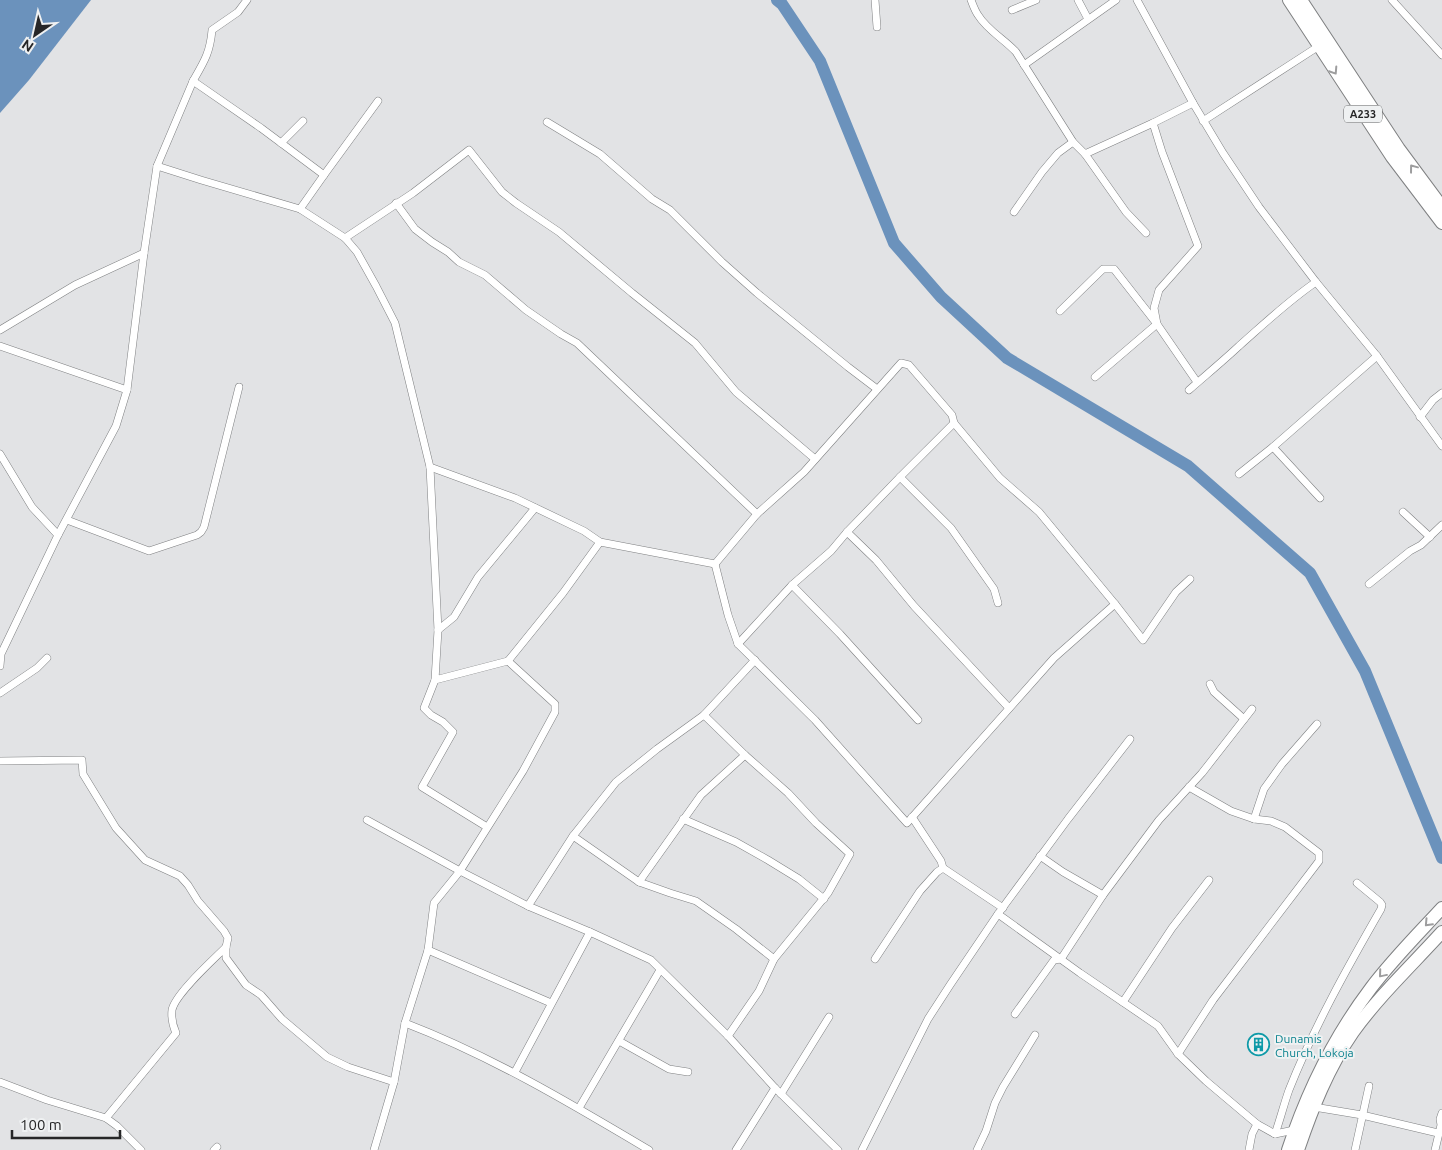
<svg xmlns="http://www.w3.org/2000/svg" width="1442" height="1150" font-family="Ubuntu,sans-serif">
<rect width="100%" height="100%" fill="#e2e3e5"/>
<polygon fill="#6b92bc" points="0,0 91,0 29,80 0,113"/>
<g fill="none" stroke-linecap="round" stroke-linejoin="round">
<polyline stroke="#6b92bc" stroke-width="12" points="777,0 782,4 820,61 894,243 941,297 1007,358 1188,466 1310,573 1365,671 1442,858"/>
<defs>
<g id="street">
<polyline points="875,0 877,27"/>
<path d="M971 0C973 5 975 11 978 15 987 30 1004 39 1016 52L1073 142 1085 154 1153 123"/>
<polyline points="1078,0 1088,19"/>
<polyline points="1137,0 1193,103 1223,153 1259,207 1316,282 1377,356 1442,446"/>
<polyline points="1392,0 1442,55"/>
<polyline points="1012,10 1036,0"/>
<polyline points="1024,65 1116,0"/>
<path d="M193 81C204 62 210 53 212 30L238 12 247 0"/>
<polyline points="1203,121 1319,46"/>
<polyline points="547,122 600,154 652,199 670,210 722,262 757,293 848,367 877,389"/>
<polyline points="281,143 303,121"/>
<polyline points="1085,154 1126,212 1146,233"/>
<polyline points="157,166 201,180 300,209 345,238 357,252 376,286 395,323 430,467 438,630 435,680 508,661 563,593 600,542"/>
<polyline points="324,175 378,101"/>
<polyline points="396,203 415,229 432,242 448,252 459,262 485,275 526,310 561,334 577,343 757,514"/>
<polyline points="1014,212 1042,172 1058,153 1073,142"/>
<polyline points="345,238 413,193 469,150 502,192 516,203 559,232 632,293 695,343 736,392 815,459"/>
<polyline points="1060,311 1103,269 1114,269 1157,324 1197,382"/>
<polyline points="0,330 75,285 144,253"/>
<polyline points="0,346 127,390"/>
<polyline points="1095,377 1157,324 1154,308 1159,290 1198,246 1162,152 1153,123 1193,103"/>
<path d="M1189 390C1206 375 1223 361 1239 346 1264 324 1288 301 1316 282"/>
<polyline points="1420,417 1433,400 1442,393"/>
<polyline points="1273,447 1320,498"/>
<polyline points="0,454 32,507 58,535"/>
<polyline points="430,467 515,498 584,531 600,542 715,564"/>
<polyline points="1239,474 1273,447 1377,356"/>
<polyline points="900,477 951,528 994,589 998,603"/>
<polyline points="1403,512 1430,537"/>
<polyline points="67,520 149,551 197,535 201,532 204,527 239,387"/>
<polyline points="847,532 876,560 914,606 1009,708"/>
<polyline points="715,564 757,514 804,472 901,363 909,365 952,415 954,423 1000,478 1039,512 1115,604 1143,640 1176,592 1190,579"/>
<polyline points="715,564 728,615 738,644 815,720 907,823 1054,658 1115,604"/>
<polyline points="1369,584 1410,551 1421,545 1442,525"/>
<polyline points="792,585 840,634 918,720"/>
<polyline points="438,630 454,617 478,577 535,508"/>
<polyline points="738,644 792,585 831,551 847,532 900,477 954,423"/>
<polyline points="0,666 1,654 58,535 116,426 127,390 144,253 157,166 193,81 261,128 324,175 300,209"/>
<polyline points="435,680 424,708 431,715 443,722 453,732 422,787 487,827"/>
<polyline points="1210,684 1214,692 1244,719"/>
<polyline points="0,693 37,668 47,658"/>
<polyline points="704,715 745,755 788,793 816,823 850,854 828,893 774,959 759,991 728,1036"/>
<polyline points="0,761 82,760 83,774 116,828 145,860 180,876 188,885 198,901 224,931 228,938 226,947 226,958 246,985 261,995 282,1019 327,1057 348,1067 394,1082"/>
<polyline points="912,817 941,861 943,868 1003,908"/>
<polyline points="683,819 736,842 768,860 799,879 824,899"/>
<polyline points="1254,819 1264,789 1282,764 1317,724"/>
<polyline points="367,820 460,871 528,906 590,932 651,960 728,1036 775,1088 838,1150"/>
<polyline points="573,836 639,882 670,893 696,901 736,929 774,959"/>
<polyline points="1040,856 1063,872 1103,895"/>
<polyline points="639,882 701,795 745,755"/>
<polyline points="528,906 573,836 616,782 657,749 704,715 755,660"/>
<polyline points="998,914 1068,819 1130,739"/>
<polyline points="428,950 551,1003"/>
<polyline points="875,959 920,891 937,872 943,868"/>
<polyline points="1123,1002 1172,928 1209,880"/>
<polyline points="1015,1014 1054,960 1061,959 1103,895 1159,820 1202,773 1252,709"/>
<path d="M405 1023C491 1056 570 1103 649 1150"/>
<polyline points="619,1041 669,1069 688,1072"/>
<polyline points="1178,1054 1213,1000 1319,861 1319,853 1285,827 1271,821 1254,819 1231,811 1189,787"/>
<polyline points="515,1072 590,932"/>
<polyline points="0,1082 47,1100 106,1118 117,1126 141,1150"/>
<polyline points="781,1094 829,1017"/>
<polyline points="1314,1107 1362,1115 1438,1133"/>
<polyline points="579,1108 660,970"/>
<path d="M106 1118 176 1033C173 1026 171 1018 172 1010 175 994 213 960 226 947"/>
<path d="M1275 1134C1280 1120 1284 1104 1289 1090 1314 1027 1347 968 1381 909L1382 905 1380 902 1357 883"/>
<polyline points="214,1150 217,1147"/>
<polyline points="374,1150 394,1082 405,1023 428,950 434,903 460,871 523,771 555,712 555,704 508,661"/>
<polyline points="736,1150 775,1088"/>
<polyline points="862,1150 928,1019 950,985 998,914 1080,973 1158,1026 1178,1054 1206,1081 1257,1124 1275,1134 1294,1130"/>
<polyline points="977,1150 986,1131 995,1103 1003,1087 1035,1035"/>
<polyline points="1249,1150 1252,1134 1257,1124"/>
<polyline points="1355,1150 1369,1086"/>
<polyline points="1435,1150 1441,1125 1440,1119 1442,1113"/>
</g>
<g id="highway">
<polyline points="1289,0 1392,157 1442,223"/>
<polyline points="1301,0 1399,149 1442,207"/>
<path d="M1288 1150C1307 1092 1334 1037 1371 988 1392 960 1418 934 1442 908"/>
<path d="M1298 1150C1312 1109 1328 1068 1353 1032 1379 996 1412 965 1442 932"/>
</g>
</defs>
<use href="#street" stroke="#7f8082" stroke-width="8"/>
<use href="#highway" stroke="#7f8082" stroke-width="14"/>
<use href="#street" stroke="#fff" stroke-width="7"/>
<use href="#highway" stroke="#fff" stroke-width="12"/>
</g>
<defs><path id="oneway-chevron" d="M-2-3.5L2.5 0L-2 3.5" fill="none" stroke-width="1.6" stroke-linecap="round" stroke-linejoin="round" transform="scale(1.25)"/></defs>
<g stroke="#9d9d9e">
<use href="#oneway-chevron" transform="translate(1334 71) rotate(57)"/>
<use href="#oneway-chevron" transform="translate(1413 168) rotate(-127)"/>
<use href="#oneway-chevron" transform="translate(1428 923) rotate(133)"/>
<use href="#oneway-chevron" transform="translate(1382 974) rotate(130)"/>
</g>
<defs>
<symbol id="building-ring" viewBox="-11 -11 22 22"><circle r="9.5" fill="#eff1f2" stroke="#0f9aa8" stroke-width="1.5"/><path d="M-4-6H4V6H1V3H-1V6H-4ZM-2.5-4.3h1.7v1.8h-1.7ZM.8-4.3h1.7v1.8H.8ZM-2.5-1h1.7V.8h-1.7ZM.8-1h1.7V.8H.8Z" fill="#0f9aa8"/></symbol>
</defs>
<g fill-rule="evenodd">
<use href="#building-ring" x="1246" y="1032" width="25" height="25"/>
</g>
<g text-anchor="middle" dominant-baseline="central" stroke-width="4" stroke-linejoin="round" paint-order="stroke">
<rect fill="#eff1f2" stroke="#626364" stroke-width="1" x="1344" y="105.5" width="38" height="17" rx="4"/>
<g font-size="11" font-weight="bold" fill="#262627">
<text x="1363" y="114">A233</text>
</g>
<g font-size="12" fill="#0d838f" stroke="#eff1f2" text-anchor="start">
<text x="1275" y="1038">Dunamis<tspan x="1275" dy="14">Church, Lokoja</tspan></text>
</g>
</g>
<g transform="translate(35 35) rotate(214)" stroke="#eff1f2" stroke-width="4" paint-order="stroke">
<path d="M0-4L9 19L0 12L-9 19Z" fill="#262627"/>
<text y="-8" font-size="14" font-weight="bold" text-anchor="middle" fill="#262627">N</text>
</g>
<path d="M12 1130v8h108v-8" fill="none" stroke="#262627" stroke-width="2.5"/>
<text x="20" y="1130" font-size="15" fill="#262627" stroke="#eff1f2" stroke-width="4" paint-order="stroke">100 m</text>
</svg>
